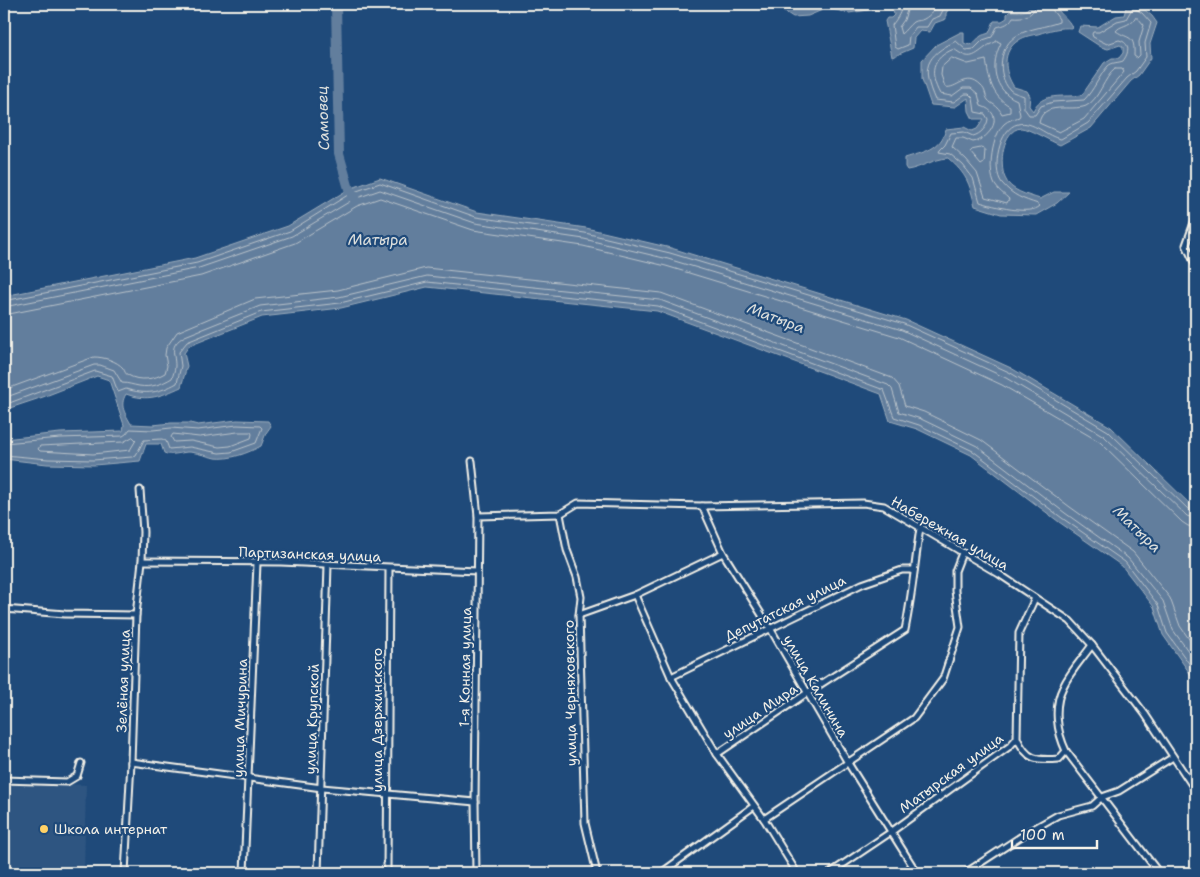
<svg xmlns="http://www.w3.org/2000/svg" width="1200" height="877" font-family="'Shantell Sans',sans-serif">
<rect width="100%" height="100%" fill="#1f4a7a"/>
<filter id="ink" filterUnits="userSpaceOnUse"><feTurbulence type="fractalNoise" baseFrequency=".02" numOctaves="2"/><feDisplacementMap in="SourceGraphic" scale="10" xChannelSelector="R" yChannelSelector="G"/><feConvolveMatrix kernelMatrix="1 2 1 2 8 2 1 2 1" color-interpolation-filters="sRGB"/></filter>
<g filter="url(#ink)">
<polygon fill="#2d5581" points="4,782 86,785 84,873 4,873"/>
<g fill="#627e9d" stroke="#9cacbb">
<polygon points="773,4 877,4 875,9 849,13 827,8 808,16 793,17"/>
<polygon points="900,4 952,4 946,13 946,19 935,23 930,32 920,31 914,38 913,48 892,57 885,21 887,18 891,18 894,15 893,10"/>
<path d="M1032 4H1055C1058 14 1070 19 1072 28 1060 27 1050 30 1038 34 1032 35 1025 36 1019 40 1001 51 1004 72 1014 87L1027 91 1030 96 1029 106 1033 111C1041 91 1064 98 1082 95L1104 63 1112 58H1119L1123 53V47L1120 45 1108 49 1101 47 1078 32 1080 26 1098 27 1116 16 1124 15 1127 4H1138L1152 16 1157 23 1150 44 1151 58 1139 75 1131 81 1091 128 1060 145C1052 142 1028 128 1021 128 1002 130 999 164 1005 178 1010 191 1028 195 1040 199L1054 192H1069L1057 203 1036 215 1001 214 975 206C969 182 967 175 948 158 933 159 921 168 907 170L905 167V158C923 152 941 150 946 129L964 127 972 131 977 129 984 119H973L969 111 968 98 955 107 931 105 922 79V60L936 45 961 32H964V43C973 48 974 41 981 36 982 35 987 34 989 33L994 21H1002L1007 18V14L1010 11C1021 11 1024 14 1032 4Z"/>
<path d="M380 178 477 212 586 228 671 248 906 320 1011 368 1111 427 1196 510V682L1163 635 1154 607 1122 566 1059 522 971 455 917 429 890 421 881 394 657 311 427 287 341 308 262 317 189 346 184 353 187 366 181 387C161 396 148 402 126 394 119 406 125 413 131 424L153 425 171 423H190L198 425 237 420 268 421 271 426 266 433 261 446C248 453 230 460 215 458 206 456 196 452 187 452 179 453 171 456 164 453L161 444H146L140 461 94 465 47 464 4 459V439L60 433 123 431 124 425 109 380 97 376 43 397 4 410V296L195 258 288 226 349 189Z"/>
</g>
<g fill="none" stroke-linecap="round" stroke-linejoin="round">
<g stroke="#bac3ca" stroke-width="1">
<path d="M902 4C902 11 897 19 892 25L895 47 898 49 908 45 909 36 916 27H927L932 19 940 16 946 4"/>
<path d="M909 4 904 20 899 27 901 34C905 31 908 26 913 22 916 20 921 21 924 19 931 15 934 10 938 4"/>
<path d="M1036 4C1034 16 1023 18 1013 17 1009 24 1005 25 997 27L992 37 983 40 974 49 966 50 956 41C925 56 921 68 935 100L954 102 965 94H969L973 98 975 112 985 114 988 119C987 127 981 134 973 136L964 132 951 133 945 145 940 150 939 152 950 154 963 165 973 178 980 202C993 206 1030 216 1040 206L1038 204C1023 199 1013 196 1002 183 991 169 999 128 1018 124 1033 120 1047 137 1061 139L1088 123 1127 78 1136 71 1146 57 1145 43 1151 23 1142 13 1133 7 1126 19 1117 21 1099 32H1093L1092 34 1093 37 1107 44 1119 40C1131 43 1129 53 1123 61 1118 63 1112 62 1108 66 1099 76 1094 90 1084 100L1053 102 1041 106 1035 115H1029L1024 108V96C1019 94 1013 93 1010 90 996 74 999 45 1018 35 1030 28 1046 27 1059 22V19L1053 11 1051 4"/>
<path d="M1135 18H1138L1144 25 1139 42 1140 55 1137 58 1134 56C1135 34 1129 40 1116 31 1120 25 1129 27 1135 18Z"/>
<path d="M997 41 1001 43C990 65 993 90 1017 100L1020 115 1019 117C1014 119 1008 120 1004 124 992 136 987 170 995 185 998 190 1005 195 1009 199L1007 203 985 197 977 173 966 160 952 147 956 138H963L973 142C991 139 1006 113 981 106L978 94 971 88H963L952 96 940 94C929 74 931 58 954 49 969 60 972 58 986 47 989 44 993 44 997 41Z"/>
<path d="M952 58 968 64 986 60C989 78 991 96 1010 106V112L1002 114C997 104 992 105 988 100 985 96 986 90 981 86 966 71 957 90 945 87L941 75 942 67Z"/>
<path d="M1115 69H1122L1124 72 1084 119 1059 132 1039 123C1043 100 1071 112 1086 106 1099 100 1104 77 1115 69Z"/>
<polygon points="982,148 985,150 984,163 981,165 970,152 972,150"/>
<polyline points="4,301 197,263 290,231 351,193 380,183 476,217 585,233 670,253 904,324 1009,372 1108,431 1191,512 1196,513"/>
<polyline points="4,307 199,268 292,236 354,199 380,190 475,223 584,239 668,259 902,330 1006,378 1104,436 1187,516 1196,519"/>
<polyline points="4,315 201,276 295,243 357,206 380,198 473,230 583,246 666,266 899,337 1002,385 1100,442 1182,522 1188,526 1196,527"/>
<path d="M4 390 94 357C104 357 117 361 123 368 125 371 125 374 128 375 139 382 155 379 165 373L167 366 165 355 166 348 177 332 255 299 338 290 426 268 661 293 892 378 899 386 905 406 924 412 981 440 1070 507 1133 552 1170 598 1180 626 1196 649"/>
<path d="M4 398 94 365H100L114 370 122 383C128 383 133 385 139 386 151 388 162 384 172 378 173 375 175 370 175 366 175 352 168 346 185 336L260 306 339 297 427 276 660 300 888 385 892 389 899 412 921 419 977 446 1065 513 1128 558 1163 601 1173 630 1196 662"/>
<path d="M4 405 95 371 112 376 118 392 126 389C146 395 159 393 177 383L181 366 179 352 187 342 261 312 340 303 427 282 658 306 884 390 894 417 919 425 973 451 1062 518 1125 562 1158 605 1167 633 1196 673"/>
<polygon points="238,432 251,432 252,434 251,438 230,446 219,447 191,441 174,442 171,437 173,434 199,437"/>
<polygon points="133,437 136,440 130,450 93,454 40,451 38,449 40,446 123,442"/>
<polyline points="4,443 60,438 123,436 126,434 130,429 153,430 171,428 198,430 237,425 260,426 262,428 256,443 231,452 219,453 190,447 169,449 166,441 162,439 144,440 136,455 132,457 93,460 48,459 4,455"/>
</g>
<polyline stroke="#627e9d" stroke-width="10" points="336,4 339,154 349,189 355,200"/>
<defs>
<g id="street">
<polyline points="1196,217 1186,245 1196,266"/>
<polyline points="472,461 478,516 475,802 476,873"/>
<polyline points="702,506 723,553 770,628 848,763 917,873"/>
<polyline points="560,514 567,550 577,577 581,597 579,615 585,823 597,873"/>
<polyline points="478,516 560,514 578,503 702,506 863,503 884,506 999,574 1070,621 1092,645 1145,714 1196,791"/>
<polyline points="142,561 281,562 477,571"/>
<polyline points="635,595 671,677 717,754 764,819 797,873"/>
<polyline points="4,609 65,614 136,615"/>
<polyline points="579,615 635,595 723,553"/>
<path d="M1092 645C1082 659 1070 672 1063 687 1053 707 1057 732 1066 751L1159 873"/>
<polyline points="671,677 862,584 902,570 914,570"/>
<path d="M1017 738C1027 760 1036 761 1059 759L1066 751"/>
<path d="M717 754 807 693 905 630C912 596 915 562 920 528"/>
<polyline points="131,762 322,788 475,802"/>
<polyline points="4,780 67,782 77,776 81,763"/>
<polyline points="764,819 914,718 943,679 960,627 955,591 955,571 962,553"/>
<polyline points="125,873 131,762 136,615 142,561 143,532 140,490"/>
<polyline points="244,873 257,563"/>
<polyline points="318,873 328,565"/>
<polyline points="387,873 389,568"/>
<polyline points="661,873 754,806"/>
<polyline points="830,873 891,832 1010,746 1017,738 1019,633 1035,598"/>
<polyline points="965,873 1028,832 1058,815 1092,806 1102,797 1119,791 1173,757"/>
<polyline points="1194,873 1196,872"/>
</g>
</defs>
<use href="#street" stroke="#f4f1e8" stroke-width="9"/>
<use href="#street" stroke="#1f4a7a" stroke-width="5"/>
</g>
</g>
<circle fill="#ffd166" stroke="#1f4a7a" stroke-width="2" cx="44" cy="829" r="5"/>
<g text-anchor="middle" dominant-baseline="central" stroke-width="4.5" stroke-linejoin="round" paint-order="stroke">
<g font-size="14" fill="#f4f1e8" stroke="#1f4a7a">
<text transform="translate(950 533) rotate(30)">Набережная улица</text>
<text transform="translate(310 554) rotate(2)">Партизанская улица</text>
<text transform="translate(785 608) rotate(-26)">Депутатская улица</text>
<text transform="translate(465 667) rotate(-89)">1-я Конная улица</text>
<text transform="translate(123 681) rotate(-88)">Зелёная улица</text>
<text transform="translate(816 686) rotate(60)">улица Калинина</text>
<text transform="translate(570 693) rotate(-91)">улица Черняховского</text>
<text transform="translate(760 711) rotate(-34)">улица Мира</text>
<text transform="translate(240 718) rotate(-88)">улица Мичурина</text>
<text transform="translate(312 719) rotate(-88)">улица Крупской</text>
<text transform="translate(377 720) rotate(-90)">улица Дзержинского</text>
<text transform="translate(951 773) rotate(-36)">Матырская улица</text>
</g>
<g font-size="14" fill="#f4f1e8" stroke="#1f4a7a" text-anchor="start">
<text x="54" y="829">Школа интернат</text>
</g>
<g font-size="15" font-style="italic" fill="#dee0dd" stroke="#1f4a7a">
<text transform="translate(323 118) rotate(-92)">Самовец</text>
<text x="378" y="240">Матыра</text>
<text transform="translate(776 318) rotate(21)">Матыра</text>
<text transform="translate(1137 529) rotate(44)">Матыра</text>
</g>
</g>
<rect width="1200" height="877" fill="none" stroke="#1f4a7a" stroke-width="20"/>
<rect x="10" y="10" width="1180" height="857" fill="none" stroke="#f4f1e8" stroke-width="2" filter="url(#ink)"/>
<path d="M1012 840v8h85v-8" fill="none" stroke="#f4f1e8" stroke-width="2.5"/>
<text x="1020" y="840" font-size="15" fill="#f4f1e8" stroke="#1f4a7a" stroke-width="4" paint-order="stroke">100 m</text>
</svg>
